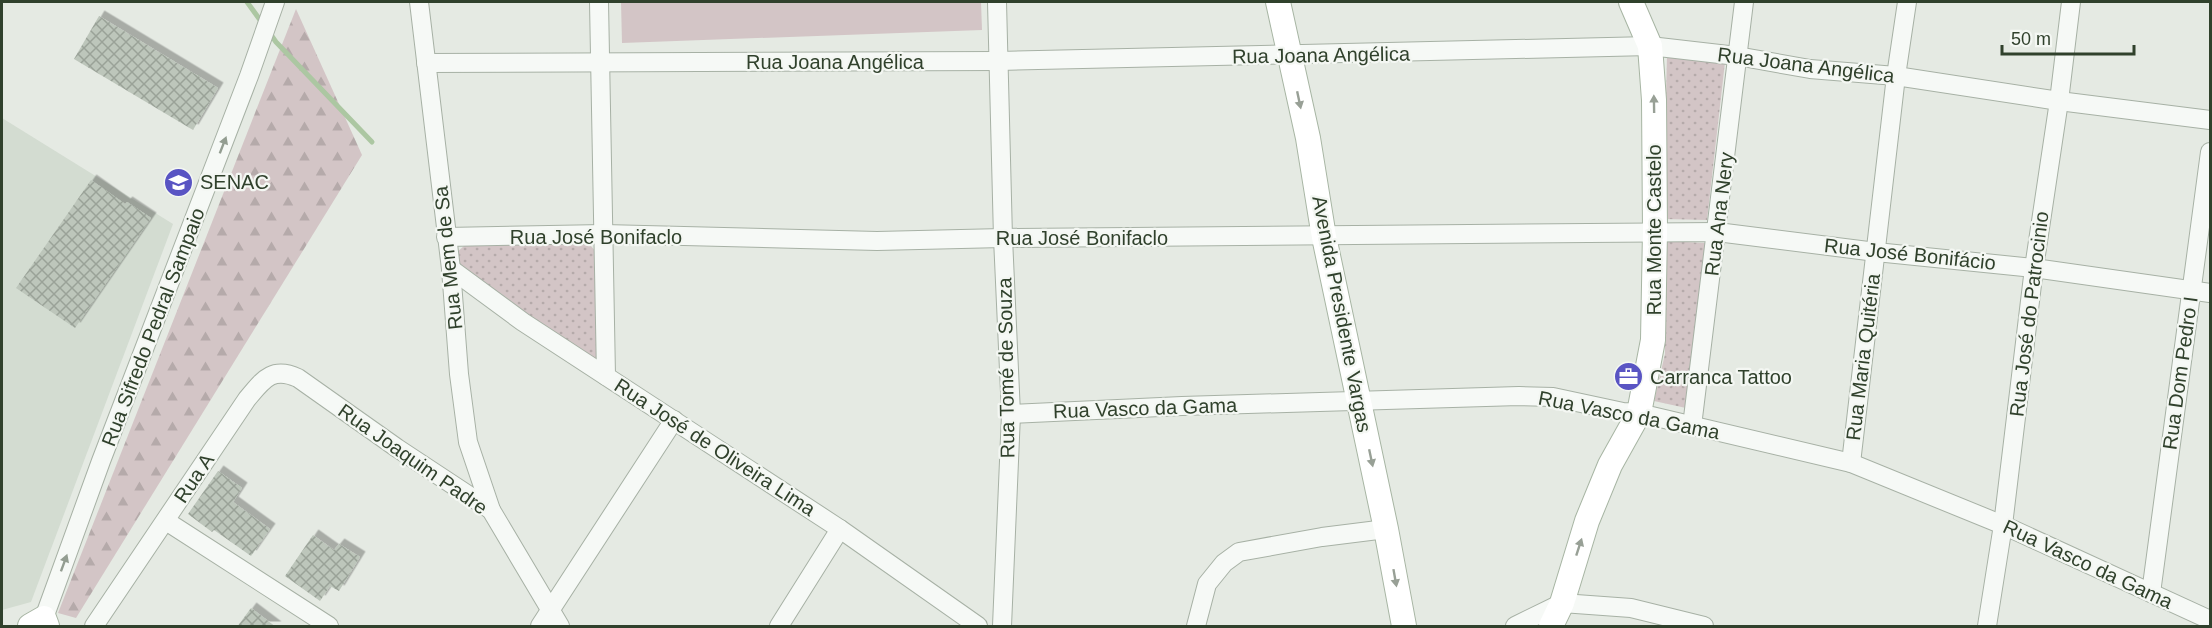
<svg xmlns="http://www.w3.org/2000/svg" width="2212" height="628" font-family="Arial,sans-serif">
<defs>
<pattern id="forest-firs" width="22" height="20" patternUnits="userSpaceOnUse" patternTransform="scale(1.5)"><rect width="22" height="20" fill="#d3c5c6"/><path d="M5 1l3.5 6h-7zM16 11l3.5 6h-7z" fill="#b5aaaa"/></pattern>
<pattern id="park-dots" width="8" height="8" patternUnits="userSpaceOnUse" patternTransform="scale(1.5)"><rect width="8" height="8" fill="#d3c5c6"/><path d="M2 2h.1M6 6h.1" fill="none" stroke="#b5aaaa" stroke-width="1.8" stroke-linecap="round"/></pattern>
<pattern id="building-cross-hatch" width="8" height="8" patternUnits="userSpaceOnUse" patternTransform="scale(1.5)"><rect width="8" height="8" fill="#bdc6bb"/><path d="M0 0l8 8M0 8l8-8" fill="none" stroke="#9aa298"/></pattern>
<filter id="shadow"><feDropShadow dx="5.5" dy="-5.5" stdDeviation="0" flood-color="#0004"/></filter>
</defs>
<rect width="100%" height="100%" fill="#e5eae3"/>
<polygon fill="#d3dcd1" points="2,118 173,224 31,602 2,610"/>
<polygon fill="url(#forest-firs)" points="296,9 362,155 76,618 58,613"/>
<g fill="url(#park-dots)">
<polygon points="1667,55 1725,62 1707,220 1663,219"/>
<polygon points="570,241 589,244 598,254 597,360 579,350 462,271 456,253 464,246"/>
<polygon points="1665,241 1705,243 1686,408 1654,401 1665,354"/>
</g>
<polygon fill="#d3c5c6" points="621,2 981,2 982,30 622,43"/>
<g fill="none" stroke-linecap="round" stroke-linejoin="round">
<g stroke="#acc7a2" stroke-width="5">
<polyline points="247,2 263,24"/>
<polyline points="269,32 276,42 372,142"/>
</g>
</g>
<g fill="url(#building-cross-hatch)" filter="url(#shadow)">
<polygon points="99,16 218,88 193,130 74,59"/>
<polygon points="91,180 125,204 127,202 151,218 75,328 16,288"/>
<polygon points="218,471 242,488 233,502 270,529 251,556 214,530 212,532 188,514"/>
<polygon points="313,535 334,550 339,544 360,557 339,591 330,586 320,601 285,576"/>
<polygon points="251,608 276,627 237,627"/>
</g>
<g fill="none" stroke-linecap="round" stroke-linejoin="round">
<defs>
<g id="minor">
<polyline points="419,2 451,269 459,374 468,442 491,510"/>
<polyline points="599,2 606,376"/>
<polyline points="997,2 1003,238 1011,414 1002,626"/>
<polyline points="426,63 999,61 1650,46 1737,56 1810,69 1896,76 2059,101 2210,120"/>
<polyline points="446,237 604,234 877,241 1003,238 1717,232 1876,252 2034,268 2210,293"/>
<polyline points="451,269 523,322 840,529 978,626"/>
<polyline points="1011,414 1182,406 1519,396 1553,397 1623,412 1639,413 1851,463 2003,525 2210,620"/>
<polyline points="1692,426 1744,2"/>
<polyline points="1851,463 1896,76 1907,2"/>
<polyline points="166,521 329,626"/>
<polyline points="2151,593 2210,152"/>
<polyline points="44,618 101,461 249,76 275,2"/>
<path d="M94 626 247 399C263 380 272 366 298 378L397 448 491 510 560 626"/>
<polyline points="540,626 674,420"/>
<polyline points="779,626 840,529"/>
<polyline points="1196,626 1207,584 1224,563 1239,552 1322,537 1386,529"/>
<polyline points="1515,626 1562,603 1631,608 1704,626"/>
<polyline points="1987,626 2003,525 2034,268 2059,101 2071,2"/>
</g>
<g id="major">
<polyline points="1278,2 1308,138 1324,237 1386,529 1404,626"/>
<polyline points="30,626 44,618 47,626"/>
<polyline points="1551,626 1562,603 1587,521 1610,465 1639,413 1653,340 1655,231 1654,100 1650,46 1631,2"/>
</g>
</defs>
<use href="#minor" stroke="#a7b1a5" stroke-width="20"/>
<use href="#major" stroke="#a7b5a3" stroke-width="26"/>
<use href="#minor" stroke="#f6f9f6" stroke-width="18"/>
<use href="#major" stroke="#fff" stroke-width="24"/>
</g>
<defs><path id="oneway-solid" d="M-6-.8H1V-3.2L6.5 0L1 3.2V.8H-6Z" transform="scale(1.5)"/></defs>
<g fill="#98a096">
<use href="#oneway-solid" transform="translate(1299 100) rotate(78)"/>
<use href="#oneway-solid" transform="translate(1654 104) rotate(-91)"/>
<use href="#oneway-solid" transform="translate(1371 458) rotate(78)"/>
<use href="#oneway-solid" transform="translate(1579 547) rotate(-72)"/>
<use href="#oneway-solid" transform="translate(1395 578) rotate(80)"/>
</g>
<g fill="#939d91">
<use href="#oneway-solid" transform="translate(223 145) rotate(-69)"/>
<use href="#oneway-solid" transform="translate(64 563) rotate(-70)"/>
</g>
<defs>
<symbol id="school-disc" viewBox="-11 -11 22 22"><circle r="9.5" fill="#5954c3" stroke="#f4f7f3"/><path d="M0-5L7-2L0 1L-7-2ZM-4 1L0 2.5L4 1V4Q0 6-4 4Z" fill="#fff"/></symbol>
<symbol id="office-disc" viewBox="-11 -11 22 22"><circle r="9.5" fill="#5954c3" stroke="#f4f7f3"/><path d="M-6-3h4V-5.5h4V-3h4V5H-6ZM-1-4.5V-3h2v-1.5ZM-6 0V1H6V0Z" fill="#fff"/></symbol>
</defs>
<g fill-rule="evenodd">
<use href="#school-disc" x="162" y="166" width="33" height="33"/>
<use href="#office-disc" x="1612" y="360" width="33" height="33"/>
</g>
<g text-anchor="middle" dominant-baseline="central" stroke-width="4.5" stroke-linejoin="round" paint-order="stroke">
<g font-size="20" fill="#30412c" stroke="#f4f7f3">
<text transform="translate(1321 55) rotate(-1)">Rua Joana Angélica</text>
<text x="835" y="62">Rua Joana Angélica</text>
<text transform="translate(1806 65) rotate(7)">Rua Joana Angélica</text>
<text transform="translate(1719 214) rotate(-83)">Rua Ana Nery</text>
<text transform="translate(1654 230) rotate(-90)">Rua Monte Castelo</text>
<text x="596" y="237">Rua José Bonifaclo</text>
<text x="1082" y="238">Rua José Bonifaclo</text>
<text transform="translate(1910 254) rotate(6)">Rua José Bonifácio</text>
<text transform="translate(448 258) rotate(-96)">Rua Mem de Sa</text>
<text transform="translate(1342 314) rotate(79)">Avenida Presidente Vargas</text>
<text transform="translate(2029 314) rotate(-83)">Rua José do Patrocinio</text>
<text transform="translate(153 327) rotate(-69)">Rua Sifredo Pedral Sampaio</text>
<text transform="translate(1863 357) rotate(-83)">Rua Maria Quitéria</text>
<text transform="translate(1006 368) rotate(-91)">Rua Tomé de Souza</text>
<text transform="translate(2180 373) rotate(-82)">Rua Dom Pedro I</text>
<text transform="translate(1145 408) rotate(-2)">Rua Vasco da Gama</text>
<text transform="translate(1629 415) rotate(11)">Rua Vasco da Gama</text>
<text transform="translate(715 447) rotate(33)">Rua José de Oliveira Lima</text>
<text transform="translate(413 459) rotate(35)">Rua Joaquim Padre</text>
<text transform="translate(194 478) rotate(-56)">Rua A</text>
<text transform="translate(2088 564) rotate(25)">Rua Vasco da Gama</text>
</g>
<g font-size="20" fill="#30412c" stroke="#f4f7f3" text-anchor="start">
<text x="200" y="182">SENAC</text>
<text x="1650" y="377">Carranca Tattoo</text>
</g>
</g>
<rect width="2212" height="628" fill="none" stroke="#30412c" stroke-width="6"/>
<path d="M2002 45v9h132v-9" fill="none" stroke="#30412c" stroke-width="3"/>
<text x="2011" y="45" font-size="18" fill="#30412c" stroke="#f4f7f3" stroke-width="4.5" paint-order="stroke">50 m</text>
</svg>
